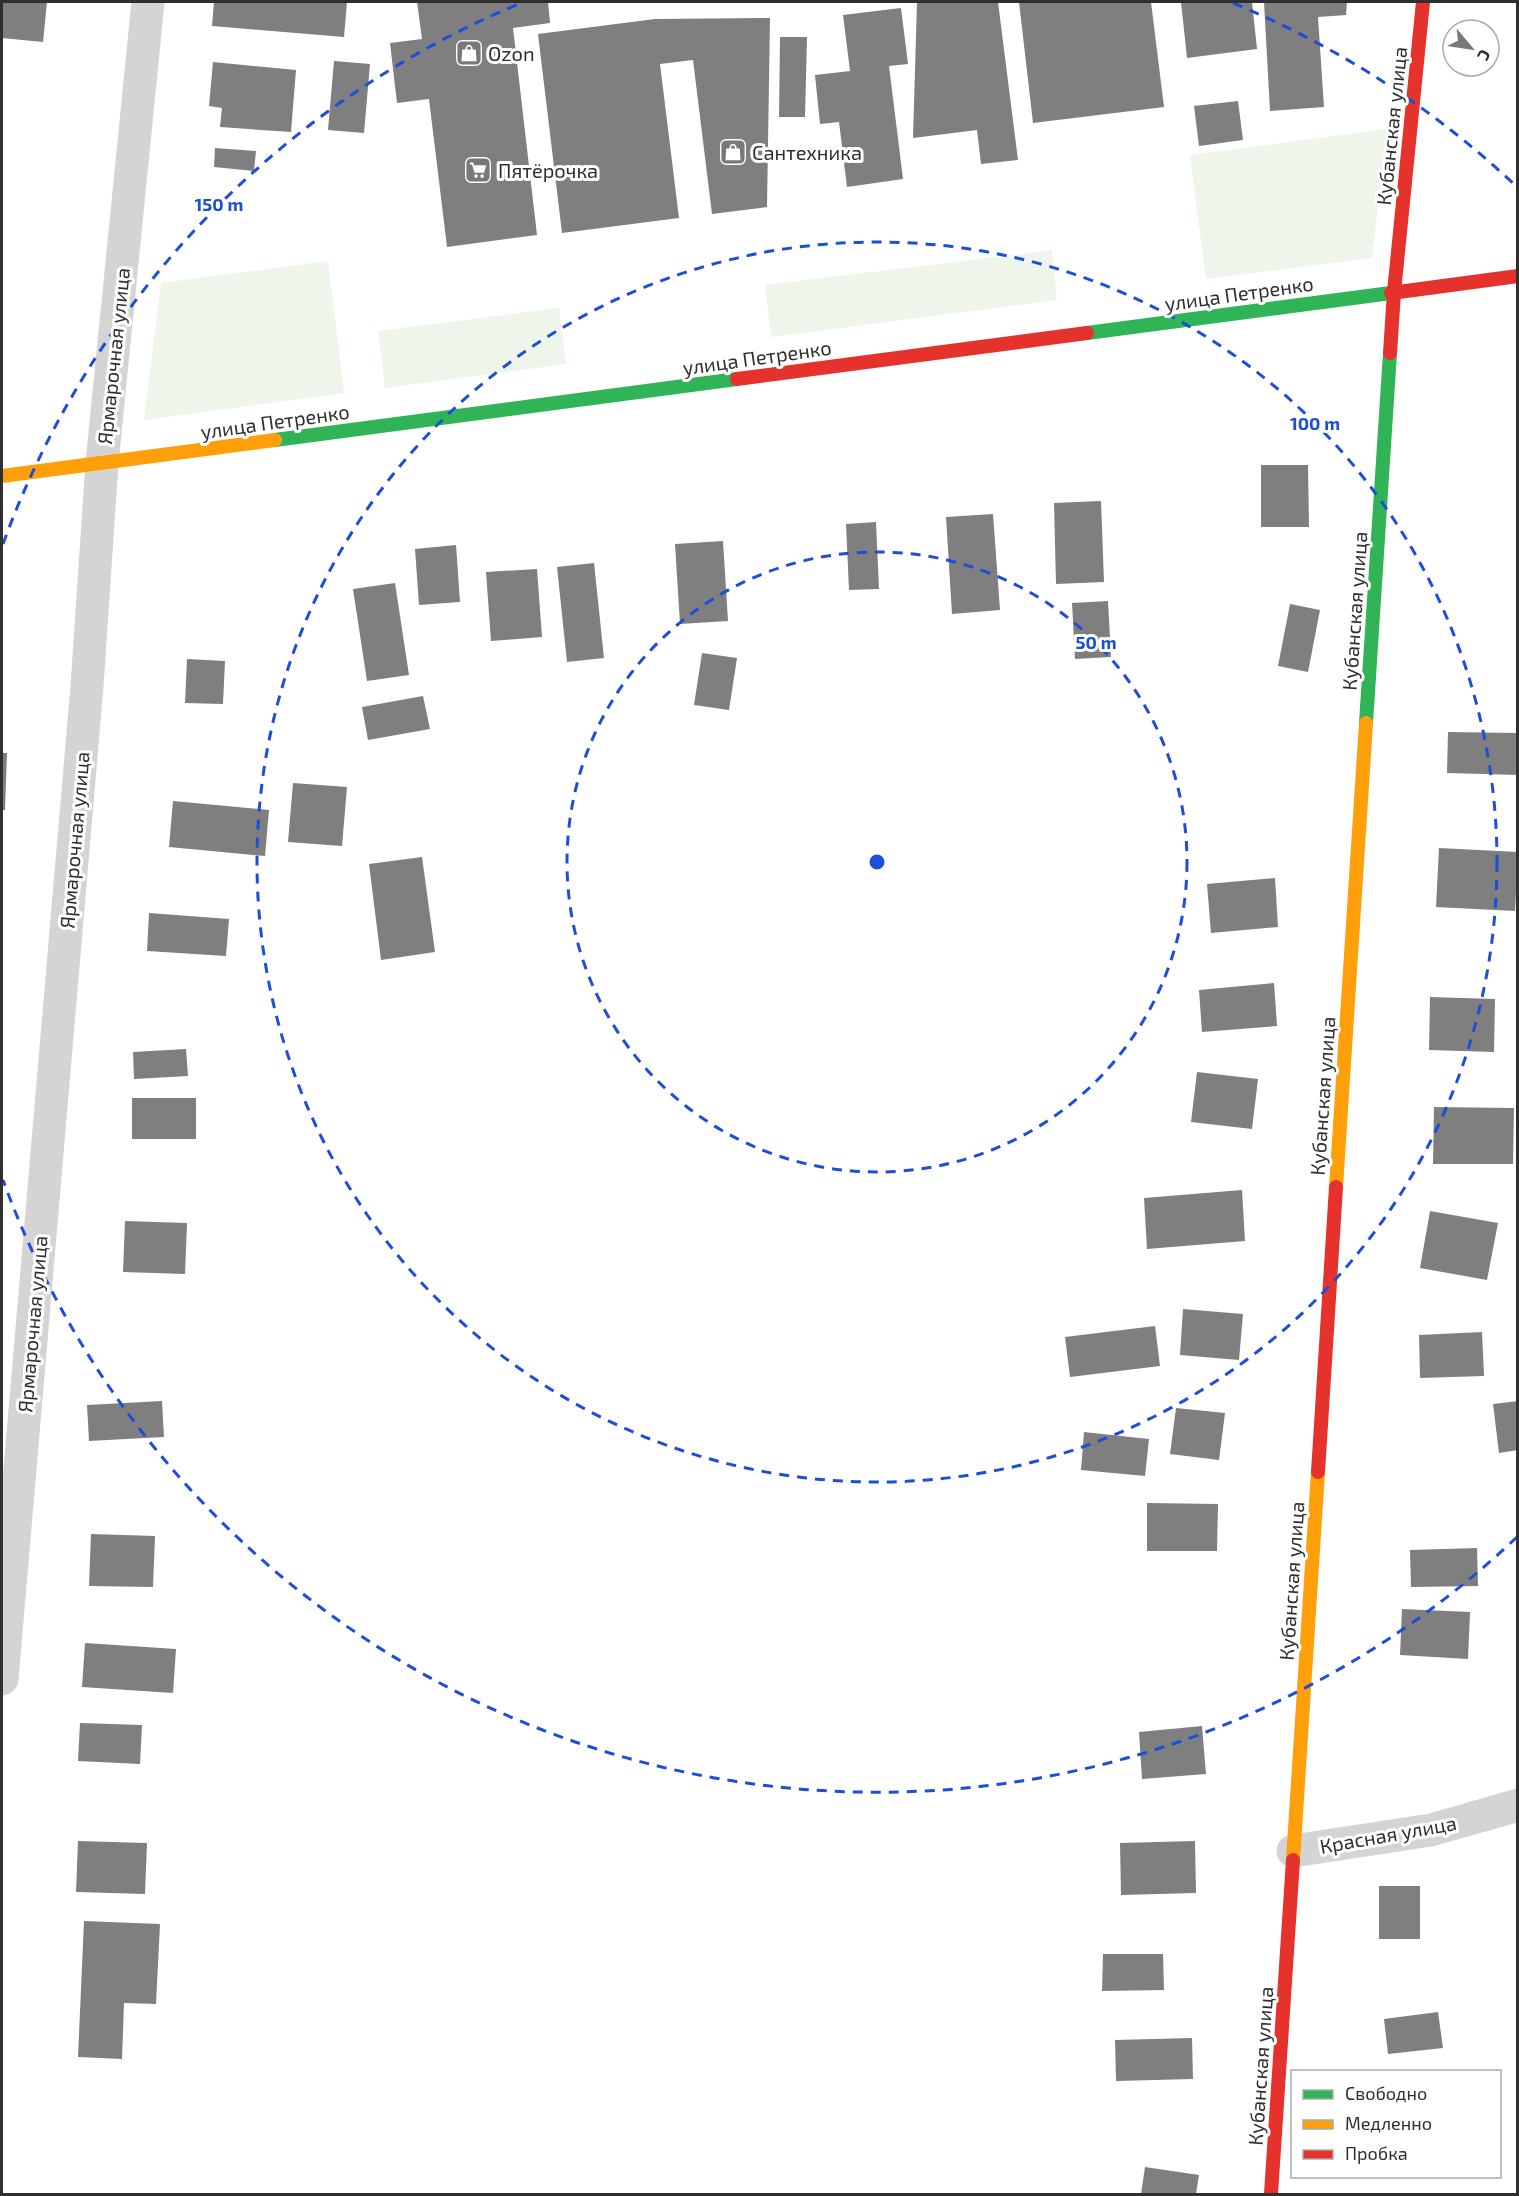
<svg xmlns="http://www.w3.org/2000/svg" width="1519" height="2196" font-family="'Exo 2',sans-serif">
<rect width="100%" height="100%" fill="#fff"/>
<g fill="#eef5eb">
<polygon points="1387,129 1372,258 1206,279 1190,155"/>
<polygon points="1052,250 1057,300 771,337 765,285"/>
<polygon points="328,261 344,393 144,420 161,283"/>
<polygon points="559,308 566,364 385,388 378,331"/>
</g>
<g fill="#7f7f7f">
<polygon points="2,2 47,2 43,42 2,38"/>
<polygon points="214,2 347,2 344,37 212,26"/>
<polygon points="417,2 548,2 550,23 513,28 537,235 447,247 429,99 397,103 390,43 422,39"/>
<polygon points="917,2 998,2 1018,160 981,164 977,130 913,138"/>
<polygon points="1019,2 1151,2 1164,107 1033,123"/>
<polygon points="1181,2 1252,2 1257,49 1187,58"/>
<polygon points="1264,2 1347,2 1346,15 1318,17 1324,107 1270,111"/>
<polygon points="901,8 908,64 889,66 903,179 847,187 839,122 820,124 815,75 850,71 843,15"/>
<polygon points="770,18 767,207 712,214 693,60 660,64 679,218 562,233 538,34 655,19"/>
<polygon points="780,37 807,37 805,117 779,117"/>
<polygon points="334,61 370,64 364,133 328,130"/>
<polygon points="213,62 296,70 291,132 220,127 222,108 209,106"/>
<polygon points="1238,101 1243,140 1199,146 1194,106"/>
<polygon points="215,148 256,151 254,171 214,167"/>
<polygon points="1261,465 1308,465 1309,527 1261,527"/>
<polygon points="1101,501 1104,582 1056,584 1054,503"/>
<polygon points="993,514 1000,610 952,614 946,517"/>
<polygon points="876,522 879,589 849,590 846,524"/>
<polygon points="723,541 728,621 680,624 675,544"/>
<polygon points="456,545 460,602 419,605 415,549"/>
<polygon points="594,563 604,658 567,662 557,567"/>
<polygon points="537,569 542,637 491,641 486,572"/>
<polygon points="395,583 409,675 367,681 353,589"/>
<polygon points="1108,601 1111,657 1075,659 1072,603"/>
<polygon points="1290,604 1320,610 1308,672 1278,666"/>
<polygon points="702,653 737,658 729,710 694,705"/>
<polygon points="187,659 225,661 223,704 185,703"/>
<polygon points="423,696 430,729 368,740 362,707"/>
<polygon points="1448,732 1518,733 1518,775 1447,773"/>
<polygon points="2,753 7,753 5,810 2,810"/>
<polygon points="293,783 347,787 342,846 288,842"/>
<polygon points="173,801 269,810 265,856 169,847"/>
<polygon points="1439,848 1518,852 1515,911 1436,907"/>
<polygon points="422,857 435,952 381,960 369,864"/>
<polygon points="1275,878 1278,927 1211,933 1207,884"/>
<polygon points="149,913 229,919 226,956 147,951"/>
<polygon points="1274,983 1277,1026 1202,1032 1199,990"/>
<polygon points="1430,997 1495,999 1494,1052 1429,1050"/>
<polygon points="186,1049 188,1076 134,1079 133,1052"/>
<polygon points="1197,1072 1258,1079 1252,1129 1191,1122"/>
<rect x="132" y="1098" width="64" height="41"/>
<polygon points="1434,1107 1514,1108 1513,1164 1433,1164"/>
<polygon points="1242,1190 1245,1241 1147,1249 1144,1198"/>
<polygon points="1430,1211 1498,1223 1487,1280 1420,1268"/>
<polygon points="125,1221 187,1223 185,1274 123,1272"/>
<polygon points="1183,1309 1243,1314 1239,1360 1180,1355"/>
<polygon points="1155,1326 1160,1366 1070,1377 1065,1337"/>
<polygon points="1482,1332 1484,1376 1420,1378 1419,1335"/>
<polygon points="162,1401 164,1437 89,1441 87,1405"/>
<polygon points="1518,1401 1518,1450 1499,1453 1493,1404"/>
<polygon points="1176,1408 1225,1413 1219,1460 1170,1454"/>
<polygon points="1084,1432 1149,1439 1145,1476 1081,1470"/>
<polygon points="1147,1503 1218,1504 1217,1551 1147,1551"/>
<polygon points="91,1534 155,1536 153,1587 89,1586"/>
<polygon points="1477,1548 1478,1586 1411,1587 1410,1550"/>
<polygon points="1402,1609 1470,1612 1468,1659 1400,1655"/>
<polygon points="85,1643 176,1649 173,1693 82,1687"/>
<polygon points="80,1723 142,1725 140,1764 78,1761"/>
<polygon points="1202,1726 1206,1774 1142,1779 1139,1732"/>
<polygon points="78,1841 147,1843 145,1894 76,1892"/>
<polygon points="1195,1841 1196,1893 1121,1895 1120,1843"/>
<rect x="1379" y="1886" width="41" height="53"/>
<polygon points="84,1921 160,1924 156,2004 124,2003 122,2059 78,2057"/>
<polygon points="1103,1954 1163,1954 1164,1990 1102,1991"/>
<polygon points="1438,2012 1443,2048 1388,2054 1384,2019"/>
<polygon points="1192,2038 1193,2079 1116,2081 1115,2040"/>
<polygon points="1145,2167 1199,2175 1196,2194 1141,2194"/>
</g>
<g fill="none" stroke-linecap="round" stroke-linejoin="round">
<g stroke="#d4d4d4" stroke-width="33">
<polyline points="2,1679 87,686 102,463 148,2"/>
<polyline points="1293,1851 1431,1830 1518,1805"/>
</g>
<g stroke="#30b455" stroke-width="14">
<polyline points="1087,333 1391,293"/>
<polyline points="275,440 737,379"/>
<polyline points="1366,723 1390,353"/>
</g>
<g stroke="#ff9f0a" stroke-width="14">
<polyline points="2,476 275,440"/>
<polyline points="1336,1187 1366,723"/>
<polyline points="1293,1860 1318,1472"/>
</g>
<g stroke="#e5322d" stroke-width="14">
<polyline points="1391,293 1518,276"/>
<polyline points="1390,353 1394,292 1423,2"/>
<polyline points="737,379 1087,333"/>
<polyline points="1318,1472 1336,1187"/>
<polyline points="1271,2194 1293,1860"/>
</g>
</g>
<g fill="none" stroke="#1d4ed8" stroke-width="3" stroke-dasharray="10 8">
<circle cx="877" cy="862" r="310"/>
<circle cx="877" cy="862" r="620"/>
<path d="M1517 1537A930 930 0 0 1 3 1180M3 544A930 930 0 0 1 521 3M1233 3A930 930 0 0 1 1517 187"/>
</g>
<defs>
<symbol id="shop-square" viewBox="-11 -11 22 22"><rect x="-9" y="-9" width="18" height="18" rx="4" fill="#787878" stroke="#fff"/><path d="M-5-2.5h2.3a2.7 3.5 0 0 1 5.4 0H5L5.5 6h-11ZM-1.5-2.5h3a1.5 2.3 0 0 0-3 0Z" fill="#fff"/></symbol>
<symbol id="supermarket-square" viewBox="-11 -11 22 22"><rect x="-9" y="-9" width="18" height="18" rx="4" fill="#787878" stroke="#fff"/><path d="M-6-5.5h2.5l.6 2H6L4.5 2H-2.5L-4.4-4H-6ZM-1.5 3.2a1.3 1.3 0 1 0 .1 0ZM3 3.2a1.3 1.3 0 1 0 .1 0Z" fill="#fff"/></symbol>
</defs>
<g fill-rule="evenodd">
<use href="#shop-square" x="454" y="38" width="30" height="30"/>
<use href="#shop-square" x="718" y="137" width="30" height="30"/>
<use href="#supermarket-square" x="463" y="155" width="30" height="30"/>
</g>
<g text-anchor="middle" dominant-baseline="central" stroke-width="6" stroke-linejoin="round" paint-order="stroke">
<g font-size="20" fill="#2f2f2f" stroke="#fff" text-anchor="start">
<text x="488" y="53">Ozon</text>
<text x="752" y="152">Сантехника</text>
<text x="498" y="170">Пятёрочка</text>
</g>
<g font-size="20" fill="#2f2f2f" stroke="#fff">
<text transform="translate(1391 126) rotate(-84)">Кубанская улица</text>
<text transform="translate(1239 293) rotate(-8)">улица Петренко</text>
<text transform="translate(113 356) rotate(-84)">Ярмарочная улица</text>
<text transform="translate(757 357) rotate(-8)">улица Петренко</text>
<text transform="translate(275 421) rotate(-8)">улица Петренко</text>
<text transform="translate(1354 611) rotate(-86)">Кубанская улица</text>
<text transform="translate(74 840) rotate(-85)">Ярмарочная улица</text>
<text transform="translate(1322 1096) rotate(-86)">Кубанская улица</text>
<text transform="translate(32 1324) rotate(-85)">Ярмарочная улица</text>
<text transform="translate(1291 1581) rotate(-86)">Кубанская улица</text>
<text transform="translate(1388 1834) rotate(-10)">Красная улица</text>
<text transform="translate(1260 2066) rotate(-86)">Кубанская улица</text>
</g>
</g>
<circle cx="877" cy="862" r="9" fill="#1d4ed8" stroke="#fff" stroke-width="3"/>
<g font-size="18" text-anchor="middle" font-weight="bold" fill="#1d4ed8" stroke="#fff" stroke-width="6" stroke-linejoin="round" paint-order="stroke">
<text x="219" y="211">150 m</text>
<text x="1315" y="430">100 m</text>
<text x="1096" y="649">50 m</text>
</g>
<rect width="1519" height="2196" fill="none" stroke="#2f2f2f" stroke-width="6"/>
<rect x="1291" y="2070" width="210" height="108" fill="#ffffff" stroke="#acacac" stroke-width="1.5"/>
<rect x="1303" y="2090" width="30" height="9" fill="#30b455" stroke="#acacac" stroke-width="1.5"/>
<text x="1345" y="2100" font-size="18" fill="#2f2f2f">Свободно</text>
<rect x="1303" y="2120" width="30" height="9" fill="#ff9f0a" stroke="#acacac" stroke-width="1.5"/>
<text x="1345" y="2130" font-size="18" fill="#2f2f2f">Медленно</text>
<rect x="1303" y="2150" width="30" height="9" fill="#e5322d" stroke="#acacac" stroke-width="1.5"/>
<text x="1345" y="2160" font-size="18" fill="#2f2f2f">Пробка</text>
<g transform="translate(1471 48) rotate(119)"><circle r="28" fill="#ffffff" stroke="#acacac" stroke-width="1.5"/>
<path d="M0-4.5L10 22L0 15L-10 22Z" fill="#787878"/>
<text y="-9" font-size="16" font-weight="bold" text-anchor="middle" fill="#2f2f2f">С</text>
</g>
</svg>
